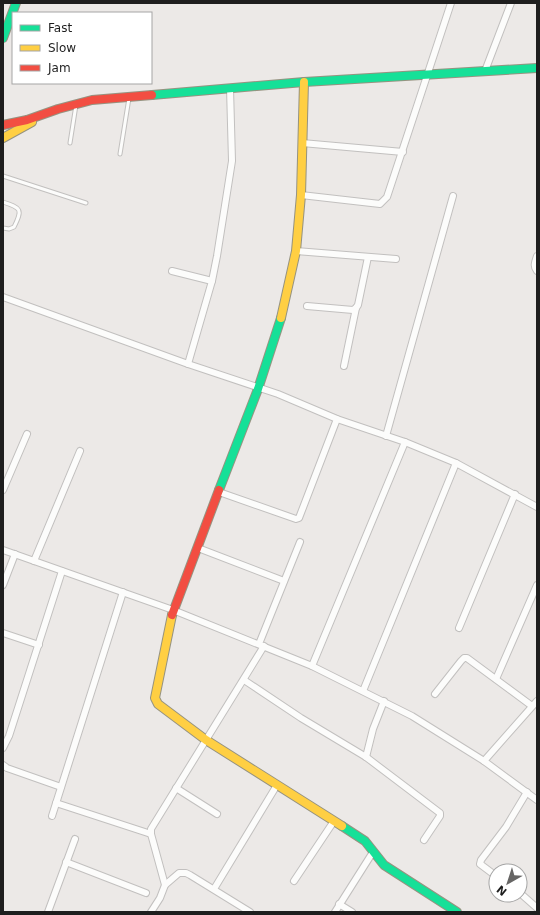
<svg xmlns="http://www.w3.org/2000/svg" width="540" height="915" font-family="'DejaVu Sans',sans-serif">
<rect width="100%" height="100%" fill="#ece9e7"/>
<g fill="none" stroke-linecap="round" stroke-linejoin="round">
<defs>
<g id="lane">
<polyline points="70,143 76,105"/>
<polyline points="120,154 129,98"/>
<polyline points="3,176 86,203"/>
<path d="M3 202C21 208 23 209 14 227L9 229 3 228"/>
</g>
<g id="street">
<polyline points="485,71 511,3"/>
<polyline points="302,143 403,152"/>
<polyline points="301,195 380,204 387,197 451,3"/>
<polyline points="296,251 396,259"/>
<path d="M537 256C535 262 533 266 537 271"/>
<polyline points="172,271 212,281"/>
<polyline points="3,297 188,364 278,394 337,419 405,442 456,463 537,507"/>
<polyline points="307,306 353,310 356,308 358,305 368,257"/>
<polyline points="188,364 212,281 217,256 232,161 230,88"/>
<polyline points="344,366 356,308"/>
<polyline points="386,436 453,196"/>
<polyline points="3,490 27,434"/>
<polyline points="219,492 296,519 299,518 337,419"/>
<polyline points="198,548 284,581"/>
<polyline points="3,550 173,610 312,666 412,716 484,761 537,800"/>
<polyline points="34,561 80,451"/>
<polyline points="3,585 15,554"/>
<polyline points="459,628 515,494"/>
<polyline points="3,633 39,645"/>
<polyline points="259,644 300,542"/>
<polyline points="312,666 405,442"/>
<polyline points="496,679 537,585"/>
<polyline points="244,680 301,718 366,757 440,813 440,816 424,840"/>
<polyline points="363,691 456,463"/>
<polyline points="435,694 461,661 464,658 467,658 532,706"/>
<polyline points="3,748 9,736 62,571"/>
<polyline points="366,757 373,729 384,701"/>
<polyline points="484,761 537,701"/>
<polyline points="3,765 7,768 61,787"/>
<polyline points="176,788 217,814"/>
<polyline points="56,803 151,834"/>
<polyline points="52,816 123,592"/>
<polyline points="66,862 146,893"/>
<polyline points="496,876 480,864 481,860 506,827 527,792"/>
<polyline points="294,881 334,821"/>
<polyline points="165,885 151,834 151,829 264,646"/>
<polyline points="214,889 277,785"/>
<polyline points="520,893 537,908"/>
<polyline points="339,904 352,912"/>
<polyline points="48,912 75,839"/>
<polyline points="151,912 160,898 165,885 179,873 186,873 190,875 250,912"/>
<polyline points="335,912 373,852"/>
</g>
<g id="fast">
<polyline points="3,38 16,3"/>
<polyline points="152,95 304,82 537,68"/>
<polyline points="219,490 258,389 281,318"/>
<polyline points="342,826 365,841 384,865 457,912"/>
</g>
<g id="slow">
<polyline points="3,138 32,122"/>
<polyline points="281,318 296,251 301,195 304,82"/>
<polyline points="172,615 155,698 158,704 206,740 342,826"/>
</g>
<g id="jam">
<polyline points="3,125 27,120 58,109 92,100 152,95"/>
<polyline points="172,615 219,490"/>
</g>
</defs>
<use href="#lane" stroke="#c2c0bf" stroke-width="5"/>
<use href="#street" stroke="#c2c0bf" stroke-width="8"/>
<use href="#fast" stroke="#969380" stroke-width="10"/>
<use href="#slow" stroke="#969380" stroke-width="10"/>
<use href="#jam" stroke="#969380" stroke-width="10"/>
<use href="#lane" stroke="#fcfcfb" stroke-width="3"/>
<use href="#street" stroke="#fcfcfb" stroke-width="6"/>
<use href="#fast" stroke="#16e098" stroke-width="8"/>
<use href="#slow" stroke="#ffcf43" stroke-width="8"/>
<use href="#jam" stroke="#f24e42" stroke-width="8"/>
</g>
<rect width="540" height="915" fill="none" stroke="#1e1e1e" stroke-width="8"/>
<rect x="12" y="12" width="140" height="72" fill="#ffffff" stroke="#a5a5a5"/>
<rect x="20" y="25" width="20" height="6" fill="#16e098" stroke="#a5a5a5"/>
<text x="48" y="32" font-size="12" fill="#1e1e1e">Fast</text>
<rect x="20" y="45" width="20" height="6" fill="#ffcf43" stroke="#a5a5a5"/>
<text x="48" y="52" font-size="12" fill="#1e1e1e">Slow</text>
<rect x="20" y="65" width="20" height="6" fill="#f24e42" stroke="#a5a5a5"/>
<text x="48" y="72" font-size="12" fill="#1e1e1e">Jam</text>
<g transform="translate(508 883) rotate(219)"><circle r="19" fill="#ffffff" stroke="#a5a5a5"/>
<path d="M0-3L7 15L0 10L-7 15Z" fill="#666564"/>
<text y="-6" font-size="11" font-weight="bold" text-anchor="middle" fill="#1e1e1e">N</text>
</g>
</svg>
